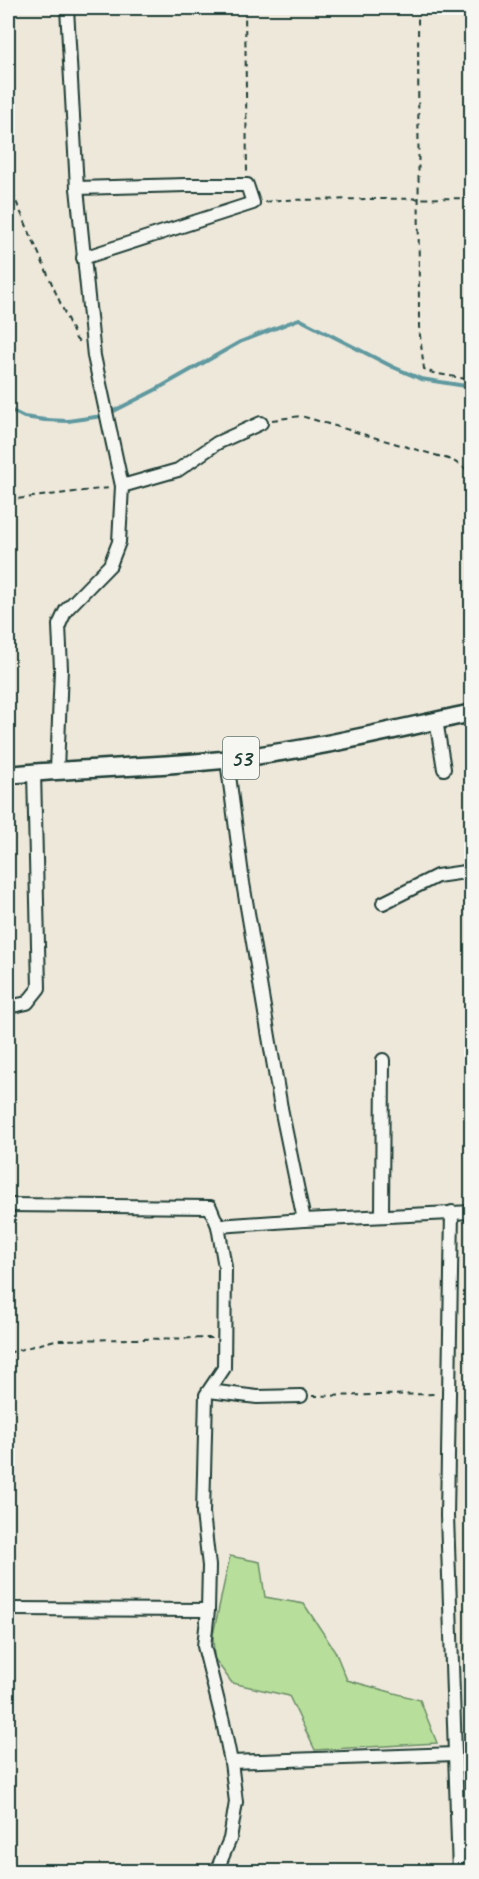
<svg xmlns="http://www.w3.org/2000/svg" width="479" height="1879" font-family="Caveat,sans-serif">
<rect width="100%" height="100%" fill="#eee8db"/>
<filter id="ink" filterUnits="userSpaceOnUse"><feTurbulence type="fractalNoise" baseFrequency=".0167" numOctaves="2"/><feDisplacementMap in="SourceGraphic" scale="12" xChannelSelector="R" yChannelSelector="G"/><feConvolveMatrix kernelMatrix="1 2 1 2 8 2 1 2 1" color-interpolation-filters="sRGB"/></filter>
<g filter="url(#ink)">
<polygon fill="#b7de9a" stroke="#6b8e67" stroke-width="1.5" points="230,1556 260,1562 265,1597 304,1604 335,1651 347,1680 420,1700 437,1743 315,1750 289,1696 232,1683 214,1658 213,1635"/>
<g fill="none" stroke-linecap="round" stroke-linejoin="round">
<polyline stroke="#5e999f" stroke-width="4" points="8,409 24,417 45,420 68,421 102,416 112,412 157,389 240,342 299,319 393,367 421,379 472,387"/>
<defs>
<g id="minor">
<polyline points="77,188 186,185 247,185 253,203 83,258"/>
<polyline points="122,486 178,470 217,443 261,423"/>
<polyline points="436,720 444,769"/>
<polyline points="227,760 243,883 281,1108 304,1220"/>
<polyline points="57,770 61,669 59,625 66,610 110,565 119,542 122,486 94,356 77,188 67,8"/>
<polyline points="383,903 437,876 472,871"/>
<polyline points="8,1007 27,1003 39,988 34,772"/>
<polyline points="8,1205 210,1207 218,1226 225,1267 224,1368 206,1395 203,1513 209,1566 208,1610 204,1646 223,1722 231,1762 236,1802 230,1839 216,1872"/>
<polyline points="452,1212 447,1516 459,1872"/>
<polyline points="382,1216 383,1060"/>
<polyline points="218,1226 304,1220 472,1212"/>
<polyline points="209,1391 257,1397 301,1396"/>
<polyline points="8,1609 208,1610"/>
<polyline points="231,1762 455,1754"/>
</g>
<path id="major" d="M8 775C81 767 156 768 230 759 312 750 391 730 472 713"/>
</defs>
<use href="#minor" stroke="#1f3d34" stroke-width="16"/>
<use href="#major" stroke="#1f3d34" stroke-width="21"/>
<g stroke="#1f3d34" stroke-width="2" stroke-dasharray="6 4.5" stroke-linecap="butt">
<polyline points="245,8 247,173"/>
<polyline points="418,8 419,327 424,369 433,373 472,380"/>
<polyline points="8,183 76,339 79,342"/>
<polyline points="265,202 279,200 472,198"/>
<polyline points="272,420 301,416 452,460 472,473"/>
<polyline points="8,500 109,488"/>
<polyline points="8,1353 55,1340 213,1338"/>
<polyline points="312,1396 436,1394"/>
</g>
<use href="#minor" stroke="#f6f6f2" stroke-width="12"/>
<use href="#major" stroke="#f6f6f2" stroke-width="16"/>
</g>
</g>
<g text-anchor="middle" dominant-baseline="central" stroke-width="6" stroke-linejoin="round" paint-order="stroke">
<rect fill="#f6f6f2" stroke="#60746d" stroke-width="1.5" x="223" y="737" width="36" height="42" rx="4.5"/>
<g font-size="24" font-weight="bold" fill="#1f3d34">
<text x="241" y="758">53</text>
</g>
</g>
<rect width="479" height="1879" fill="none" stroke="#f6f6f2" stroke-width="30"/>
<rect x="15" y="15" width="449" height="1849" fill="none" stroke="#1f3d34" stroke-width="2" filter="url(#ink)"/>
</svg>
